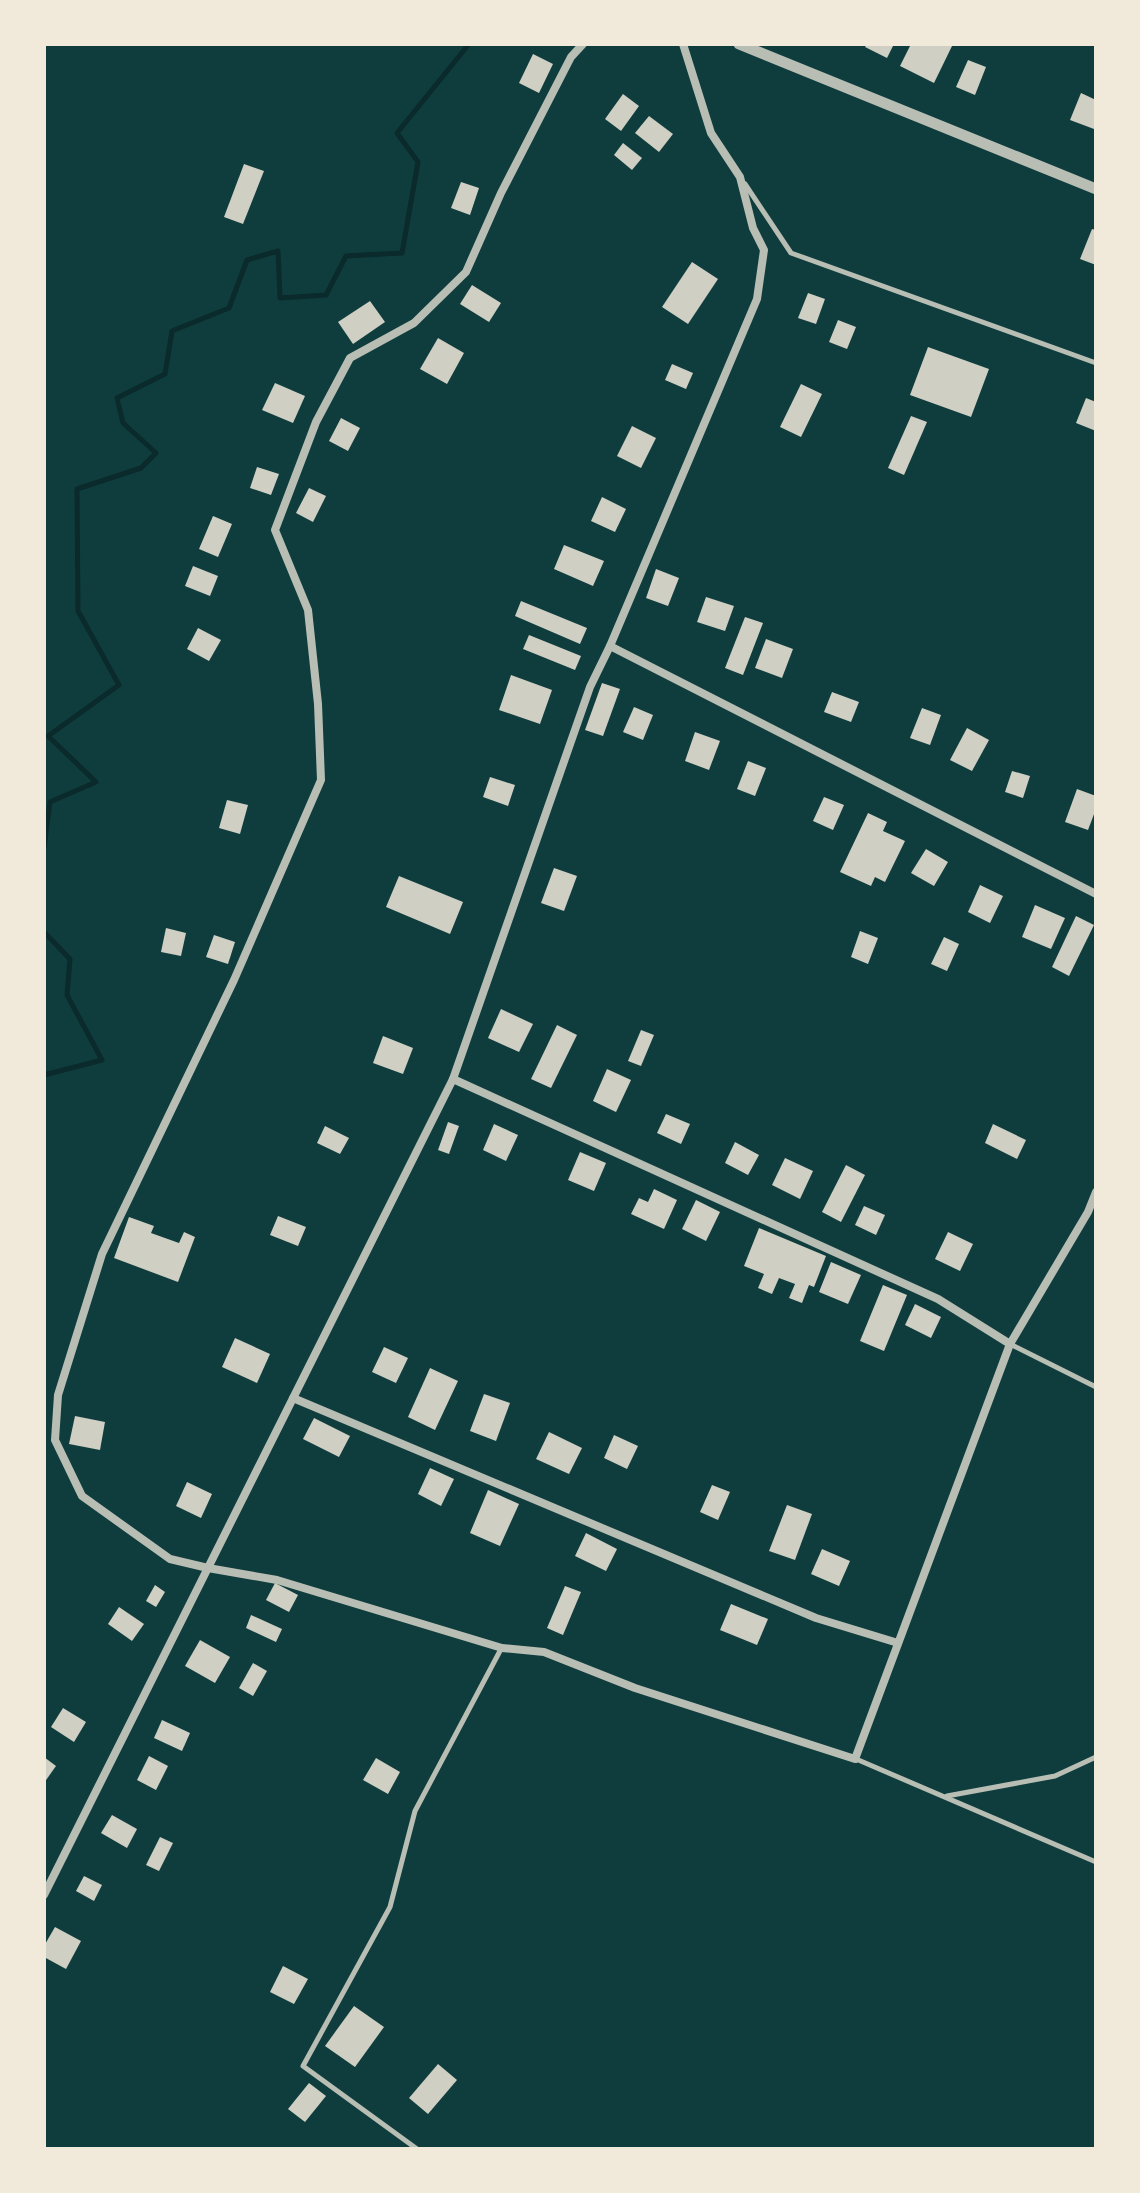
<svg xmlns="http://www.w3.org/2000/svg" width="1140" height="2193" font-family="'PT Serif',serif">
<rect width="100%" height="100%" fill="#0f3d3e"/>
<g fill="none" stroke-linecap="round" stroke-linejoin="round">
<g stroke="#0a2a2b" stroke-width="5">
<polyline points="44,848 50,802 96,782 48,736 119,685 78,611 77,489 141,468 156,453 123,423 117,398 165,374 172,331 229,308 247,260 278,251 280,298 326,295 346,256 402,253 418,162 397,133 469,44"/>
<polyline points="44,932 70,959 67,995 102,1060 44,1075"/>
</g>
</g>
<g fill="#cfcfc3">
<polygon points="867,44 894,44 887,58 865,47"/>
<polygon points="911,44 953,44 934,83 900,66"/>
<polygon points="533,54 553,64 539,93 519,83"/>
<polygon points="968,60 986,67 975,95 956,87"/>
<polygon points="1081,93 1096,100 1094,129 1070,120"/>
<polygon points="623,94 639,106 621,131 605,119"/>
<polygon points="649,116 673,134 659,152 635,133"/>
<polygon points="623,143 642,158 632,170 614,155"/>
<polygon points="244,164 264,171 243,224 224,217"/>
<polygon points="461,182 479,188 470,215 451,208"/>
<polygon points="1092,229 1096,230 1096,265 1080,259"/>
<polygon points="692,262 718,279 688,324 662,307"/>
<polygon points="472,285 501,303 489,322 460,304"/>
<polygon points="808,293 825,299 816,324 798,318"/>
<polygon points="370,301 385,322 353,344 338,322"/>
<polygon points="838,320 856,327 847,349 829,342"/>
<polygon points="438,338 464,353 447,384 420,369"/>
<polygon points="928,347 989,369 971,417 910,395"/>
<polygon points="672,364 693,373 686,389 665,380"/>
<polygon points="275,383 305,396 293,423 262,410"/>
<polygon points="801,384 822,394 801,437 780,427"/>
<polygon points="1086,398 1096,402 1096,431 1076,423"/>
<polygon points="911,416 927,422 904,475 888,468"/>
<polygon points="341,418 360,428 348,451 329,441"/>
<polygon points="632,426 656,438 641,468 617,456"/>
<polygon points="257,467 279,474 271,495 250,488"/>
<polygon points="309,488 326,496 313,522 296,513"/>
<polygon points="602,497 626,509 615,532 591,521"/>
<polygon points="213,516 232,524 218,557 199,549"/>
<polygon points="564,545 604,561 593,586 554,569"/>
<polygon points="193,566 218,576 210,596 185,586"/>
<polygon points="656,569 679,578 668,606 646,598"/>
<polygon points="706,597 734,606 725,631 697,622"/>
<polygon points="521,601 587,628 580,644 515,616"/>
<polygon points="745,617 763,623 743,675 725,668"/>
<polygon points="198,628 221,640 209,661 187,649"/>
<polygon points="529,635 581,656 575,670 523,649"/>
<polygon points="766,639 793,649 782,678 755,668"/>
<polygon points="511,675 552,690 540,724 499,710"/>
<polygon points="602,683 620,689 603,736 585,730"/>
<polygon points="832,692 859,702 851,722 824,712"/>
<polygon points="634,707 653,715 643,740 623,732"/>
<polygon points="922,708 941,715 930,745 910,738"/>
<polygon points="967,728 989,740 972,771 950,760"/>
<polygon points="695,732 720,741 709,770 685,761"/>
<polygon points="748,761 766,768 755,796 737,789"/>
<polygon points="1012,771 1030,776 1023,798 1005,792"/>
<polygon points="490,777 515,785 508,806 483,797"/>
<polygon points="1077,789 1096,796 1096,809 1088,830 1065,822"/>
<polygon points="824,797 844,805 833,830 813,821"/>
<polygon points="227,800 248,805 240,834 219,828"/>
<polygon points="868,813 887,822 883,831 905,841 885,882 875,877 871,886 840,872"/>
<polygon points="926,849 948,862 934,886 911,873"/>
<polygon points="554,868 577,876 564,911 541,903"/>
<polygon points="399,876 463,902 450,934 386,907"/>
<polygon points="980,885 1003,896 990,923 968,912"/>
<polygon points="1035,905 1065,918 1051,949 1022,937"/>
<polygon points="1076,916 1094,925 1069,976 1052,967"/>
<polygon points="166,928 186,933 181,956 161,952"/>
<polygon points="860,931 878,938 868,964 851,957"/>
<polygon points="214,935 235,942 228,964 206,957"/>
<polygon points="944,937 959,944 947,971 931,964"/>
<polygon points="501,1009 533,1024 519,1052 488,1038"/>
<polygon points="557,1025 577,1035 551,1088 531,1079"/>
<polygon points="641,1030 654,1035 641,1066 628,1061"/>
<polygon points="383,1036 413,1048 403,1074 373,1063"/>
<polygon points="607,1069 631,1080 616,1112 593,1101"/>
<polygon points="666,1114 690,1124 681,1144 657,1133"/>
<polygon points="448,1122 459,1126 449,1154 438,1150"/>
<polygon points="494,1124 518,1135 506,1161 483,1150"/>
<polygon points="993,1124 1026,1140 1017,1159 985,1143"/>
<polygon points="325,1126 349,1138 340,1154 317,1143"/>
<polygon points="735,1142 759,1155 748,1175 725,1163"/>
<polygon points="580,1152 606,1163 594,1191 568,1180"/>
<polygon points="785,1158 813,1171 800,1199 772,1185"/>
<polygon points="846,1165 865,1175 841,1222 822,1212"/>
<polygon points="654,1189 677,1200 664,1229 631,1214 639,1198 648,1202"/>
<polygon points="696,1200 720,1212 706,1241 682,1229"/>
<polygon points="864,1206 885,1215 876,1235 855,1225"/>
<polygon points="278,1216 306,1227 298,1246 270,1235"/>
<polygon points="129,1217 154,1226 151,1233 179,1243 184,1232 195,1237 178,1282 114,1258"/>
<polygon points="759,1228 826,1256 814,1287 809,1285 802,1303 789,1298 795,1284 779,1278 772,1294 758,1288 764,1274 744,1266"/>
<polygon points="948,1232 973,1244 960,1271 935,1259"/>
<polygon points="831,1262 861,1275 848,1304 819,1292"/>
<polygon points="883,1285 907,1295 884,1351 860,1341"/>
<polygon points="915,1304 941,1317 931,1338 905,1325"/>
<polygon points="235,1338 270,1354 257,1383 222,1367"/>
<polygon points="384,1347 408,1358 396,1383 372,1372"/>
<polygon points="430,1368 458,1381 435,1430 408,1417"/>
<polygon points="484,1394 510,1403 496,1441 470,1431"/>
<polygon points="75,1416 105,1422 100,1450 69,1444"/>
<polygon points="314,1418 350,1436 339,1457 303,1439"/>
<polygon points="549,1432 582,1448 569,1474 536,1459"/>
<polygon points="614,1435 638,1446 627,1469 604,1458"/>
<polygon points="430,1468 454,1479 441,1506 418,1494"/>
<polygon points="187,1482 212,1494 201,1518 176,1506"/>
<polygon points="712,1485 730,1492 718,1520 700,1512"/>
<polygon points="488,1490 519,1504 500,1546 470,1533"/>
<polygon points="787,1505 812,1514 795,1560 769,1551"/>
<polygon points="586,1533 617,1549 606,1571 575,1556"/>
<polygon points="822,1549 850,1561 839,1586 811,1574"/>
<polygon points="275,1583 298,1595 289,1612 266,1600"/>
<polygon points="155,1585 165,1592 156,1607 146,1601"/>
<polygon points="565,1586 581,1592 563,1635 547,1628"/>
<polygon points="731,1604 768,1619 757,1645 720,1630"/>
<polygon points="119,1607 144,1624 132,1641 108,1624"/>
<polygon points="251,1615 282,1629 276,1642 246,1628"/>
<polygon points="200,1640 230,1657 215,1683 185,1666"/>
<polygon points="253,1663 267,1671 253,1696 239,1688"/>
<polygon points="63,1708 86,1722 74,1742 51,1727"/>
<polygon points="162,1720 190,1733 182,1751 154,1738"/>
<polygon points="149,1756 168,1766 156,1790 137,1780"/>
<polygon points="44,1757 56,1766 44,1783"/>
<polygon points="376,1758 400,1772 388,1794 363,1780"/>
<polygon points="112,1815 137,1829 127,1848 101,1833"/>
<polygon points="160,1837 173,1843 159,1871 146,1865"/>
<polygon points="84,1876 102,1885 94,1901 76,1891"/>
<polygon points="55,1927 81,1941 66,1969 44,1957 44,1946"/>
<polygon points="283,1966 308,1979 294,2004 270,1992"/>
<polygon points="354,2006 384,2027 355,2067 325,2046"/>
<polygon points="438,2064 457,2080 428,2114 409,2098"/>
<polygon points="309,2083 326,2096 305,2122 288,2109"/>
</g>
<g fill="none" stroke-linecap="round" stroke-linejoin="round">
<g stroke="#b8beb3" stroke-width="5">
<polyline points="745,184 791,253 1096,363"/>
<polyline points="1010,1344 1096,1387"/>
<polyline points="856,1759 1096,1862"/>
<polyline points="947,1796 1055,1776 1096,1757"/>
<polyline points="417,2149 303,2066 390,1907 415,1811 501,1649"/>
</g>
<g stroke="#b8beb3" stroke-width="8">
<polyline points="583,44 571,57 501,193 466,272 414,323 350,358 316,422 275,530 308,610 318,704 321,780 234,980 102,1254 58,1395 55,1440 82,1496 170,1559 208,1568 277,1580 502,1648 544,1652 635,1688 855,1759 1010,1344 1088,1212 1096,1192"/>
<polyline points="610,646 1096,894"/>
<polyline points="453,1079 938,1299 1010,1344"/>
<polyline points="293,1398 816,1618 898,1643"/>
<polyline points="44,1895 453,1079 590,687 610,646 757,299 764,250 753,228 740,177 711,133 683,44"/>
</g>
<polyline stroke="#b8beb3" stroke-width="11" points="739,44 1096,189"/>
</g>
<rect width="1140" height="2193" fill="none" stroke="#f1e9da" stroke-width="92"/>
</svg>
